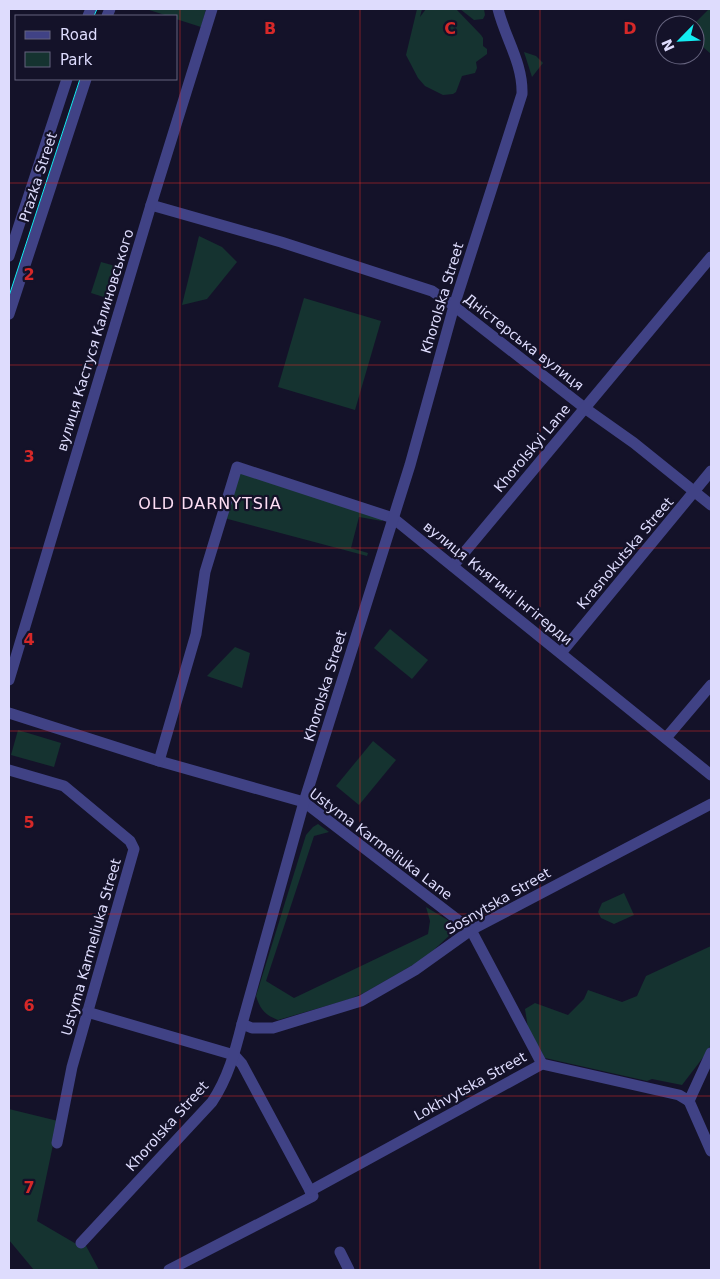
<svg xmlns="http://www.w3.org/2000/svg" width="720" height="1279" font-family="'DejaVu Sans',sans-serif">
<rect width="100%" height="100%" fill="#141229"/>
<g fill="#153330">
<polygon points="146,9 206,9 201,27 176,19 176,16 168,16"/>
<polygon points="417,9 422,9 420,17 426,9 456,9 481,35 483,38 483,46 487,49 487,54 476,62 477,68 475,73 462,76 456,92 453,94 443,95 425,86 418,78 406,55"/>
<polygon points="460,9 484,9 485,15 483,19 474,20"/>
<polygon points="709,9 711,9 711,54 695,40 695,25 693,25"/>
<polygon points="524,52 536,56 543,63 532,77"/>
<polygon points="199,236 222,247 237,262 207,299 182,305"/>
<polygon points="101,262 119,267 110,299 91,293"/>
<polygon points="304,298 381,321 355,410 278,387"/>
<polygon points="239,472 383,517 382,521 359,517 351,548 368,553 367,556 224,518"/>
<polygon points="390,629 428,660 412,679 374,648"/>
<polygon points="235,647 250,653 242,688 207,676"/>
<polygon points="18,730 61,743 54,767 11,755"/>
<polygon points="373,741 396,760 359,805 336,786"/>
<path d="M318 824 329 832 314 836 266 981 294 998 428 934 430 921 426 907 451 922 454 929 451 934 425 958 364 993 350 999 278 1020C265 1015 260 1009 256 996L306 835 313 827Z"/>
<polygon points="624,893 634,915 614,924 601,918 598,912 602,903"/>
<polygon points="711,946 711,1043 708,1051 682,1085 652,1079 647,1081 545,1058 528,1028 525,1009 535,1003 568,1015 584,999 588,990 622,1002 637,996 646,976"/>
<polygon points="9,1109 58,1121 37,1221 78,1245 85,1244 99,1270 34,1270 9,1240"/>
</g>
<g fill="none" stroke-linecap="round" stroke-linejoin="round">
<g stroke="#404285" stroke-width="11">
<polyline points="88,16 91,9"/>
<polyline points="107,16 110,9"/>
<polyline points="151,205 281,242 432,291 454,306 586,409 634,443 711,505"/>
<polyline points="9,256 67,79"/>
<polyline points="9,314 86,79"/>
<polyline points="453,566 711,257"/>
<polyline points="561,653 711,471"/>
<polyline points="9,680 151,205 212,9"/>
<polyline points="9,713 159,761 304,802 471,930 542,1064"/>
<polyline points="666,738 711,685"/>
<polyline points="159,761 196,634 205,572 237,467 393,518 711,775"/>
<polyline points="9,770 64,786 130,841 134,849 72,1067 57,1143"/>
<polyline points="87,1012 234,1055 242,1064 313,1196 169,1270"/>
<polyline points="242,1024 252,1028 273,1028 361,1001 415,970 471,930 711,804"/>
<polyline points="689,1101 711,1151"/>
<polyline points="310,1191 542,1064 679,1095 689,1101 711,1053"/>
<path d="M81 1243 212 1102C228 1078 235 1052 242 1024L304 802 410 465 454 306 522 94C523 63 505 38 498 9"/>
<polyline points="340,1252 349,1270"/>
</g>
<g stroke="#13ecf2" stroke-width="1">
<polyline points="94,16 97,9"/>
<polyline points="9,296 80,79"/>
</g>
</g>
<path fill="none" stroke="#d62828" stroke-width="1" stroke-opacity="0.55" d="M180 9V1270M360 9V1270M540 9V1270M9 183H711M9 365H711M9 548H711M9 731H711M9 914H711M9 1096H711"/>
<g text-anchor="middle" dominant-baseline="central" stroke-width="4.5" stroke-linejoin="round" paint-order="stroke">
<g font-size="14" fill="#dedcfd" stroke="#141229">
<text transform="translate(38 177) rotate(-72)">Prazka Street</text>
<text transform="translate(442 298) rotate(-73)">Khorolska Street</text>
<text transform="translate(95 340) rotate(-73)">вулиця Кастуся Калиновського</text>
<text transform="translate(524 342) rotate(38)">Дністерська вулиця</text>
<text transform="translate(532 448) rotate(-50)">Khorolskyi Lane</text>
<text transform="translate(625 553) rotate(-50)">Krasnokutska Street</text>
<text transform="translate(498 583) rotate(39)">вулиця Княгині Інгігерди</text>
<text transform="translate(325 686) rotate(-73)">Khorolska Street</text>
<text transform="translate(381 844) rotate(37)">Ustyma Karmeliuka Lane</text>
<text transform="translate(498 901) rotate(-30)">Sosnytska Street</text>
<text transform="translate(91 947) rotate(-74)">Ustyma Karmeliuka Street</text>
<text transform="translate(470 1086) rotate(-29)">Lokhvytska Street</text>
<text transform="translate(167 1126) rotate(-48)">Khorolska Street</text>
</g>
<g font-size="16" letter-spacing="1" fill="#fddef4" stroke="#141229">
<text x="210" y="503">OLD DARNYTSIA</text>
</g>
</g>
<g font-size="16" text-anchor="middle" font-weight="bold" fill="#d62828" stroke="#141229" stroke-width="4.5" stroke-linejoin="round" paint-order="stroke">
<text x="270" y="34">B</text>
<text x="450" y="34">C</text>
<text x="630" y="34">D</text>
<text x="29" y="280">2</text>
<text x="29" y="462">3</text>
<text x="29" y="645">4</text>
<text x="29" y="828">5</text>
<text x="29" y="1011">6</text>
<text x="29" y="1193">7</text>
</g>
<rect width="720" height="1279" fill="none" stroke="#dedcfd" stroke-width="20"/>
<rect x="15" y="15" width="162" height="65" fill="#141229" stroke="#65637e"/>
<rect x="25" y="31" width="25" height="8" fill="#404285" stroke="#65637e"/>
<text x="60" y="40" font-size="15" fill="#dedcfd">Road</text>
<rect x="25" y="52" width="25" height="15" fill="#153330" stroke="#65637e"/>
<text x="60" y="65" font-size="15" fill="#dedcfd">Park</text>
<g transform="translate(680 40) rotate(246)"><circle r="24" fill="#141229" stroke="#65637e"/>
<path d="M0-4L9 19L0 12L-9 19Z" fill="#13ecf2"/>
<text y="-8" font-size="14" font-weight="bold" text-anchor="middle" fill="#dedcfd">N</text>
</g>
</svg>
